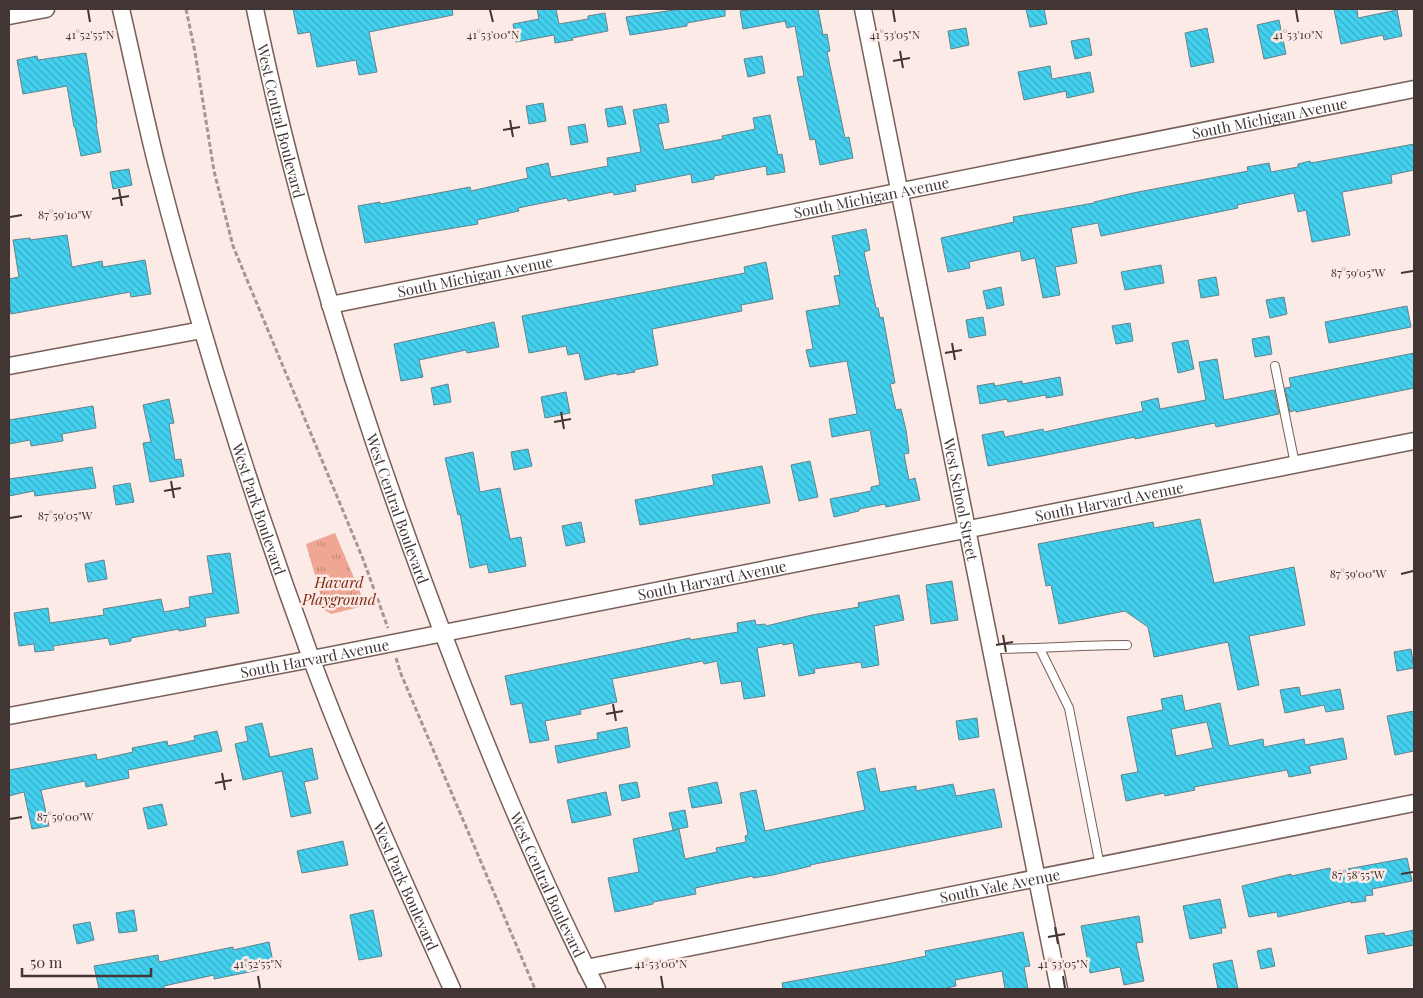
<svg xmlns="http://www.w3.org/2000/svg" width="1423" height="998" font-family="'Playfair Display',serif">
<defs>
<pattern id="park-tufts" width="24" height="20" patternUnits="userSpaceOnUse" patternTransform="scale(1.25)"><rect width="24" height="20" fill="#efa693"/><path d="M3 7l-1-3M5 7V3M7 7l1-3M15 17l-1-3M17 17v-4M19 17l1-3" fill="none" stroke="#c38879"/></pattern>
<pattern id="building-back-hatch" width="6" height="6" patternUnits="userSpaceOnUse" patternTransform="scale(1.25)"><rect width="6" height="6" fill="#43d1f0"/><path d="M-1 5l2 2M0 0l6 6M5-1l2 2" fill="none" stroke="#3aaac3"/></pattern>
</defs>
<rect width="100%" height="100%" fill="#fbeae5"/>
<polygon fill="url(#park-tufts)" points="335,533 363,599 360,607 331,614 325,610 306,544"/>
<g fill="url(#building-back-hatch)" stroke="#66828a" fill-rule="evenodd">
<polygon points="293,9 452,9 453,15 369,32 377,72 359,75 356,60 317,67 310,32 298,34"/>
<polygon points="537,9 556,9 559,24 588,19 588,16 605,13 608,31 572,38 573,40 555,43 554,35 516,42 513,24 539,19"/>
<polygon points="681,9 725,9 725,16 687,23 687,26 630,35 626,17"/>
<polygon points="753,9 818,9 823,35 827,34 830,51 827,52 845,138 849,137 853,158 820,165 815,139 810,140 797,77 804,76 795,26 787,28 785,21 743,29 740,11"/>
<polygon points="1026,9 1044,9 1047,24 1030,27"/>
<polygon points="1334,9 1357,9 1358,18 1397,10 1402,36 1384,40 1383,35 1341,44"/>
<polygon points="1279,20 1286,54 1264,59 1257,25"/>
<polygon points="966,28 969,45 951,49 948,31"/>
<polygon points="1207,28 1214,62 1191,67 1185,33"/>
<polygon points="1089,38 1092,55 1075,59 1071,41"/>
<polygon points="86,53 97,123 96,124 101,152 81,156 75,127 74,127 67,86 23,94 17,60 37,56 38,60"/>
<polygon points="762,56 765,73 748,77 744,59"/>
<polygon points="1050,66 1052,79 1090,72 1094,92 1067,98 1066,91 1024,100 1018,72"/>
<polygon points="543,103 546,121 529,124 526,106"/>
<polygon points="666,104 669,122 658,124 664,150 723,139 722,136 755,129 753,118 770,115 778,155 782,154 785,172 767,175 766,166 714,176 714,179 692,183 691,174 635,185 636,191 614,195 613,192 568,201 567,198 518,208 519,211 477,220 478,224 365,243 358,206 380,202 380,204 470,187 471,191 528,178 526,168 548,163 551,177 608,166 607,158 641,152 633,110"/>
<polygon points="622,106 626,124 608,127 605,109"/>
<polygon points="585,124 588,142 571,145 568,127"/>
<polygon points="1414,144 1414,170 1391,175 1392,183 1342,192 1350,235 1312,242 1306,210 1298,212 1294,193 1237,205 1238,208 1101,236 1098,223 1071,228 1077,263 1055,267 1060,295 1043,298 1035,258 1022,261 1020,251 969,262 970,268 948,272 941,238 1014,222 1013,217 1094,203 1094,202 1133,193 1248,171 1247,167 1269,163 1271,172 1298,167 1298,164 1310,161 1311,163"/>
<polygon points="129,169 132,185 113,189 110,172"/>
<polygon points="866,229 870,250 864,252 876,308 878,308 880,318 883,317 895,383 890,384 896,410 901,409 906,430 909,453 904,454 909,480 915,478 920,500 886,507 885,504 859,509 859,511 834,517 830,499 871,491 871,487 880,485 870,430 832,437 829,419 857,414 847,361 810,367 806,350 813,349 806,311 840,305 834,276 840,275 832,236"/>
<polygon points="67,235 72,267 102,261 103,267 145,260 151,294 131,297 130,292 11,314 9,299 9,279 19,277 13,240 30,238 30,240"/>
<polygon points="766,262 773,299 741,305 742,311 652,329 658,365 634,370 635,372 617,375 617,373 585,380 579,353 568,355 566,346 529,353 522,316 745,273 744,267"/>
<polygon points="1161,265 1164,283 1125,290 1121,272"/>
<polygon points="1216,277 1219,295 1201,298 1198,280"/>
<polygon points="1001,287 1004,305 987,309 983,291"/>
<polygon points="1284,297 1287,314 1270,318 1266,300"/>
<polygon points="1407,306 1411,327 1329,343 1325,322"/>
<polygon points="983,317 986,335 969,338 966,320"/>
<polygon points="494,322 499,347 467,353 466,350 419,360 423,377 401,381 394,344"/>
<polygon points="1130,323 1133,341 1116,344 1112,326"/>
<polygon points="1269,336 1272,354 1255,357 1252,339"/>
<polygon points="1188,340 1194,369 1178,373 1172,343"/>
<polygon points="1414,353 1414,388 1296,412 1296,410 1290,412 1285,388 1291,387 1289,378"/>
<polygon points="1217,359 1224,400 1274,390 1279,414 1216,427 1215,423 1135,439 1135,437 1042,456 988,466 982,435 1003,431 1005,437 1043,429 1044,432 1094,421 1143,411 1141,402 1158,398 1160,409 1206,400 1199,362"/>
<polygon points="1060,377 1063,395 1046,398 1046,395 1008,402 1007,399 980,404 977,386 994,383 995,386 1022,381 1022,384"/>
<polygon points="448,384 451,402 434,405 431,388"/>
<polygon points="566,392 570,413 545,418 541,397"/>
<polygon points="169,399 174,423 169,424 175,460 181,459 184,476 150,482 143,443 151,442 143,405"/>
<polygon points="93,406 96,428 62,434 63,441 31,446 30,440 9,444 9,420"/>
<polygon points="528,449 532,466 514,470 511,452"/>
<polygon points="473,452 480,492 500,488 510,539 521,537 526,566 489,573 487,564 470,568 460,514 458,515 445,458"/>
<polygon points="810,461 818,497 799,501 791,465"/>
<polygon points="762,466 770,503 640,525 635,500 714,485 712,475"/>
<polygon points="92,467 96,488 35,496 34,491 9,496 9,479"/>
<polygon points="130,483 134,502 116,505 113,486"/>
<polygon points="1200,519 1214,583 1294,567 1305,625 1249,636 1259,685 1238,690 1228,642 1154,657 1148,627 1125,611 1059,624 1051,585 1046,586 1038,544 1153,522 1154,528"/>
<polygon points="581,522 585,542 566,546 562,526"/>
<polygon points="230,553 239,613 205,618 206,626 179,631 179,629 131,638 131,641 110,645 108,638 53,646 54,650 35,652 34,644 19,646 14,613 48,608 50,623 104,615 103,609 161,599 164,612 190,607 189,597 213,593 207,556"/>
<polygon points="104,560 107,579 88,582 85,564"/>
<polygon points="952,581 958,620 931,624 926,585"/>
<polygon points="899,595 904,620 874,626 879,665 862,668 861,662 814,669 815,673 799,676 793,643 783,645 783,643 757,648 765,696 744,699 741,681 721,684 717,661 704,664 703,661 612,679 617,702 580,710 581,714 545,721 549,740 530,743 522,703 511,705 505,676 690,638 690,640 738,632 737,623 755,620 756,625 765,624 766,626 812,615 859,607 858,603"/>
<polygon points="1411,649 1414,668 1397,671 1394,652"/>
<polygon points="1299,687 1301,696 1340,689 1344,709 1326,712 1324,705 1285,713 1280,690"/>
<path d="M1182 695 1185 711 1220 703 1229 746 1263 739 1264 747 1304 739 1305 745 1343 738 1347 759 1309 766 1311 773 1289 777 1287 770 1194 787 1195 790 1165 796 1164 793 1126 801 1121 775 1138 772 1127 717 1163 710 1161 699ZM1207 722 1213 748 1176 756 1171 729Z"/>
<polygon points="1414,711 1414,751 1395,755 1387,716"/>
<polygon points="977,718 979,737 959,740 956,721"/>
<polygon points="262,723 270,757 312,748 318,779 304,782 311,813 291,817 282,771 243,780 235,744 248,741 245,727"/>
<polygon points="627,727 630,747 558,763 555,746 598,739 597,733"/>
<polygon points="217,731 222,751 128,770 129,778 86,787 85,781 41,790 49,826 32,829 24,792 9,796 9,770 96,754 97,760 133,752 132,748 167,741 168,746 195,740 194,736"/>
<polygon points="875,768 880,792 916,786 916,791 953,784 956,796 994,789 1002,827 810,865 811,866 773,875 753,878 753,876 695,888 696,894 653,902 653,904 615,912 608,878 639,872 633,839 679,829 685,859 717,852 716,848 746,842 745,836 748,835 740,793 756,790 765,831 865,810 857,772"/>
<polygon points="637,782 640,797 622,801 619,785"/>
<polygon points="717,782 722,803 692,808 688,788"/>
<polygon points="606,792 611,815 572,823 567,800"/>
<polygon points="162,804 167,825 148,829 143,808"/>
<polygon points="685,810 688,827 673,830 669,813"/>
<polygon points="343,841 348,865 302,873 297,851"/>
<polygon points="1407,858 1412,881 1372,889 1373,895 1365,896 1366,901 1351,903 1351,901 1278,917 1277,912 1249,917 1242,886 1291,874 1291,876 1330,868 1331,872"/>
<polygon points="1220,899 1226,928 1221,928 1222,933 1190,939 1183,906"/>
<polygon points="134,910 137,931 119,933 116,913"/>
<polygon points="373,910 382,956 359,960 350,915"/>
<polygon points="1139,916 1143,942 1136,943 1144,981 1124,985 1120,967 1090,973 1081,926"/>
<polygon points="90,922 94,940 77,944 73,925"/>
<polygon points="1414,930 1414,945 1368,954 1365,936 1384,933 1385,936"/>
<polygon points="1023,932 1030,966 1024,967 1028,989 1005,989 1002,971 955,980 956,986 942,989 783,989 782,983 887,964 926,956 925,951"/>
<polygon points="269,942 274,967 214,979 214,975 164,986 164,989 99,989 94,966 158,955 159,962 233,947 233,950"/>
<polygon points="1271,948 1275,966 1261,969 1257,951"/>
<polygon points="1232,960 1238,989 1218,989 1213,964"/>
</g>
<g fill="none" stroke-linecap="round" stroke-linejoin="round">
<defs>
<g id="lane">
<polyline points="1275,366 1295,464"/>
<path d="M991 649C1037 649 1082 645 1127 645"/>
<polyline points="1040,649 1069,708 1100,866"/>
</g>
<g id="street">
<path id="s1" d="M121 9C133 61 144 114 157 166 200 333 252 497 311 658 353 771 403 880 452 989"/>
<path id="s2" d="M255 9C295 203 354 394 423 580 474 719 530 857 597 989"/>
<path id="s3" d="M863 9 1059 989"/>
<polyline points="9,16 46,9"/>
<path id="s4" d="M330 305 1414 89"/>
<polyline points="9,366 202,330"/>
<path id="s5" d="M9 716 312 659 1414 441"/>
<path id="s6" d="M586 968 1414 803"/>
</g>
</defs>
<use href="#lane" stroke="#785f58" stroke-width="10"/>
<use href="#street" stroke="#785f58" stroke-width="19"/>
<g stroke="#a49692" stroke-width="3" stroke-dasharray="5 2.5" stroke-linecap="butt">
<polyline points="186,9 195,52 214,171 233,246 363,559 388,628"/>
<polyline points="396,658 401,674 535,989"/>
</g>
<use href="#lane" stroke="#fff" stroke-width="8"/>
<use href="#street" stroke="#fff" stroke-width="16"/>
</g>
<path fill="none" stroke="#413633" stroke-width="2" d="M88 10 90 22M490 10 493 22M893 10 895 22M1296 10 1298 22M900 51 903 68M893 61 910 58M510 120 513 137M503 130 520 127M119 189 122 206M112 199 129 196M10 217 22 215M1401 273 1413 271M952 343 955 360M945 353 962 350M561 412 564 429M554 422 571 419M171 481 174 498M164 491 181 488M10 518 22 516M1401 574 1413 571M1003 635 1006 652M996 645 1013 642M613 704 616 721M606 714 623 711M222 773 225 790M215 783 232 780M10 819 22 817M1401 874 1413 872M1055 927 1058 944M1048 937 1065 934M258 976 260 988M661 976 663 988M1063 976 1065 988"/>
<g text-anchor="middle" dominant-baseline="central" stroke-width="5" stroke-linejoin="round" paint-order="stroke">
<g font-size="15" fill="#413633" stroke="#fbeae5">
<text stroke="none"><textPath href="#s4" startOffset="958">South Michigan Avenue</textPath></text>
<text stroke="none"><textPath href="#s2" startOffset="115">West Central Boulevard</textPath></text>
<text stroke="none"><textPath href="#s4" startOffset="552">South Michigan Avenue</textPath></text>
<text stroke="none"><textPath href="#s4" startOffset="148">South Michigan Avenue</textPath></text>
<text stroke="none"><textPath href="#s3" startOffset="500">West School Street</textPath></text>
<text stroke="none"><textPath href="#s5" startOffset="1121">South Harvard Avenue</textPath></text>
<text stroke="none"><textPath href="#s1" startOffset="519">West Park Boulevard</textPath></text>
<text stroke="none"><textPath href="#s2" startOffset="520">West Central Boulevard</textPath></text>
<text stroke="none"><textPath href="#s5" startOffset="716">South Harvard Avenue</textPath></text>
<text stroke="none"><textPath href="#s5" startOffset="311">South Harvard Avenue</textPath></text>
<text stroke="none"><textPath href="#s1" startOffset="924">West Park Boulevard</textPath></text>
<text stroke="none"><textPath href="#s2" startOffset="925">West Central Boulevard</textPath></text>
<text stroke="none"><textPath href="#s6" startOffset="422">South Yale Avenue</textPath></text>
</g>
<g font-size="15" font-style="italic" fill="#7c260f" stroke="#fbeae5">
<text x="339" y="582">Havard<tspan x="339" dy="17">Playground</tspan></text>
</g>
</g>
<g font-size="12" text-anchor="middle" fill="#413633" stroke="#fbeae5" stroke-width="5" stroke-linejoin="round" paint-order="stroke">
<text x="90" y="39">41°52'55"N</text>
<text x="493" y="39">41°53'00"N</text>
<text x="895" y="39">41°53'05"N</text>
<text x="1298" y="39">41°53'10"N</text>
<text x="65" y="219">87°59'10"W</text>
<text x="1358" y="277">87°59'05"W</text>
<text x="65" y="520">87°59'05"W</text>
<text x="1358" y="578">87°59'00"W</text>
<text x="65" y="821">87°59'00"W</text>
<text x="1358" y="879">87°58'55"W</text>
<text x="258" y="968">41°52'55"N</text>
<text x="661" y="968">41°53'00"N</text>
<text x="1063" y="968">41°53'05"N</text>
</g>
<rect width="1423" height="998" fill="none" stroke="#413633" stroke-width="20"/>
<path d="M22 968v8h129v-8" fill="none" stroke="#413633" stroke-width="2.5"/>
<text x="30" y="968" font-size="15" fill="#413633" stroke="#fbeae5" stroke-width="4" paint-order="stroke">50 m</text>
</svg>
